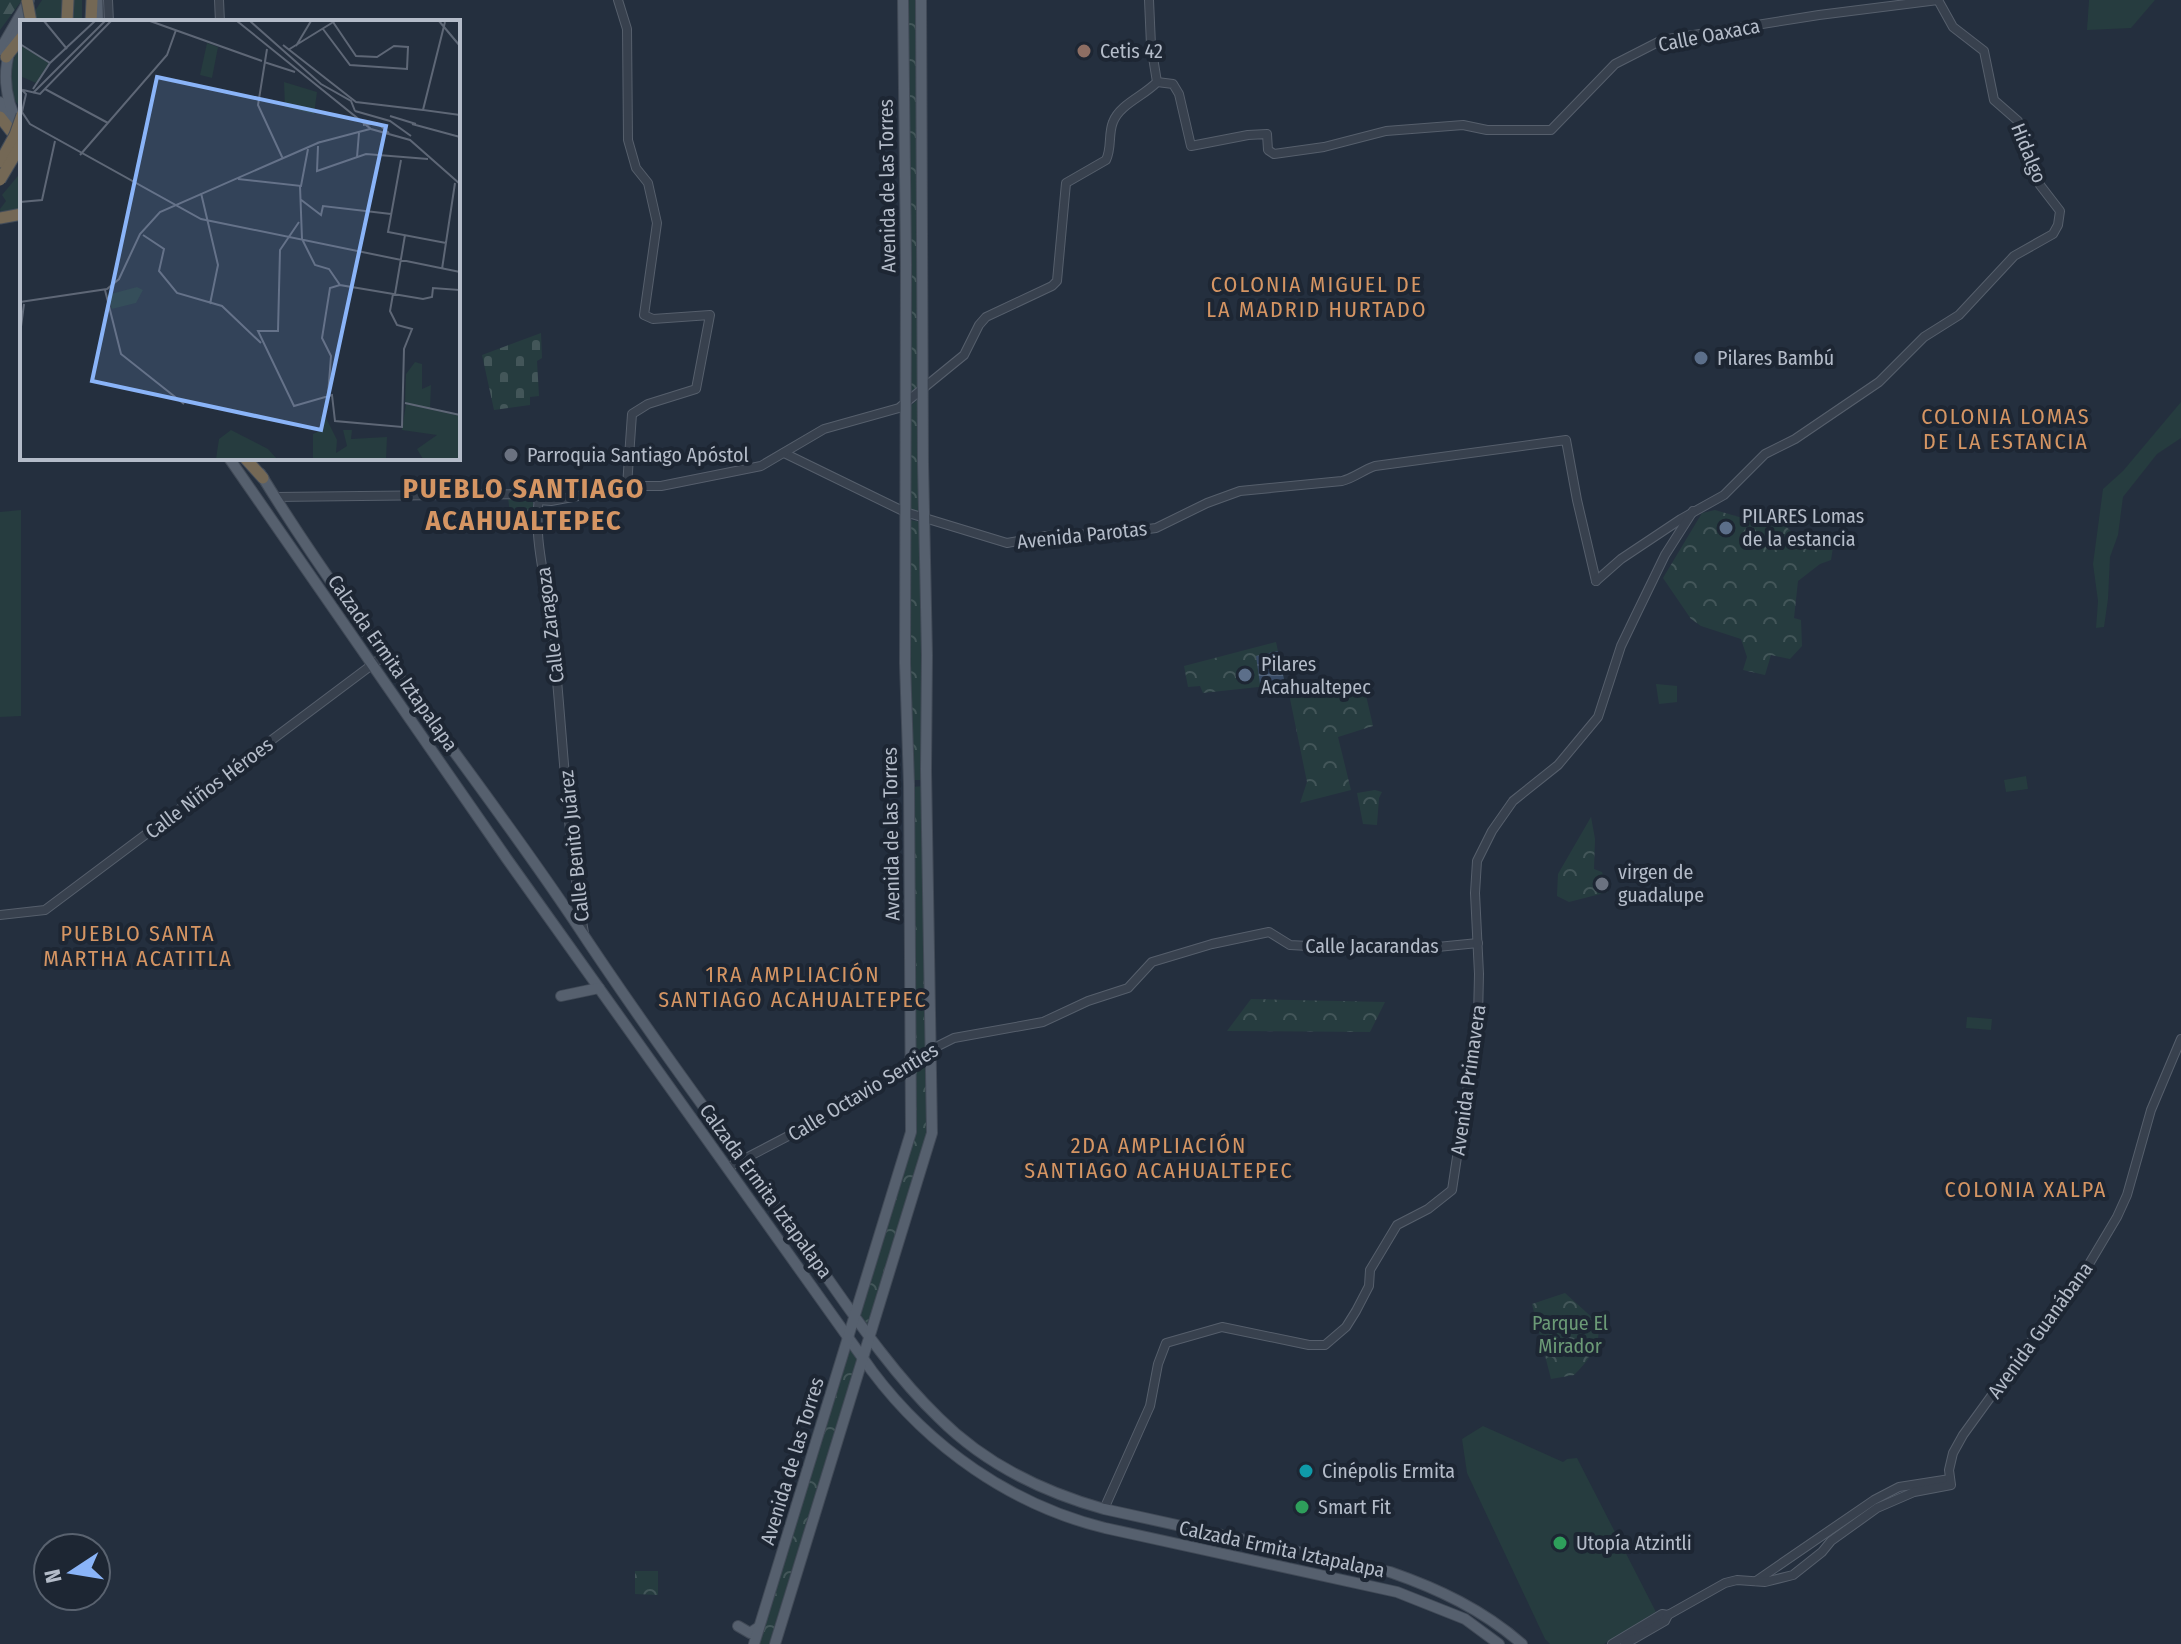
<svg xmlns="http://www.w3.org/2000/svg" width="2181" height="1644" font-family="'Fira Sans Condensed',sans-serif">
<defs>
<pattern id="forest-firs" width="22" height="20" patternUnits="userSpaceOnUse" patternTransform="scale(2)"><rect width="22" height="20" fill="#263c3f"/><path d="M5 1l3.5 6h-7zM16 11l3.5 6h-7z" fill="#435659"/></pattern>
<pattern id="cemetery-stones" width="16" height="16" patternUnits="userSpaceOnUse" patternTransform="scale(2)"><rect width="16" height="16" fill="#263c3f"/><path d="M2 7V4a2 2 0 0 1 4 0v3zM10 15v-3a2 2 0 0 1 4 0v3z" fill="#435659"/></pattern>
<pattern id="park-crowns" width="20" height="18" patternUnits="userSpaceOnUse" patternTransform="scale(2)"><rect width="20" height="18" fill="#263c3f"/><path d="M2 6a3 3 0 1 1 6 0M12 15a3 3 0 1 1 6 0" fill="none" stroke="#435659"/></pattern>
<pattern id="water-rules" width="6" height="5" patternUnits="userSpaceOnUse" patternTransform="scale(2)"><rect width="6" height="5" fill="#394c67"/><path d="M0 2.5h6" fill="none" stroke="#53647b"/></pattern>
</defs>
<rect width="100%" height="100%" fill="#242f3e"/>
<g fill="#263c3f">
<polygon points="42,0 82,0 82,22 28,22"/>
<polygon points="2089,0 2155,0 2131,28 2087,30"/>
<path d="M22 41V108C0 92 12 60 22 41Z"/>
<polygon points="22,171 22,211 1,214 0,209 6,201 2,195"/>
<polygon points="2181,402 2181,438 2157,454 2123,497 2118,535 2110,557 2108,599 2104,627 2096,628 2098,601 2093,564 2103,489 2123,471"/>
<polygon points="21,510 21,716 0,717 0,512"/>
<polygon points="2026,776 2028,789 2006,792 2004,780"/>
<polygon points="1967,1017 1992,1019 1991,1030 1966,1028"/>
<polygon points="1483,1426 1563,1462 1567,1459 1577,1458 1656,1612 1604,1644 1550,1644 1545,1639 1467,1473 1462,1439"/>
</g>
<polygon fill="url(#forest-firs)" points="0,0 22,0 0,30"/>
<polygon fill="url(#cemetery-stones)" points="541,333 542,358 537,361 539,396 530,397 530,405 494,410 482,355"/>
<g fill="url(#park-crowns)">
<polygon points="907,0 919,0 920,384 909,394"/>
<polygon points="921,397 922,513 909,510 907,409"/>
<polygon points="532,496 536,525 522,530 521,513 510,514 508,497"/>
<polygon points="1715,510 1763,524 1784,525 1798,537 1833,547 1831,560 1820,564 1798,581 1794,618 1801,620 1802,646 1790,659 1771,655 1765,675 1743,670 1747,657 1741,639 1701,626 1691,619 1663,578 1702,513"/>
<polygon points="910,520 921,522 923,780 911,780"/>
<polygon points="1276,642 1285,684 1203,693 1200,686 1188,687 1184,666"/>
<polygon points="1350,679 1365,691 1373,726 1338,737 1351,790 1300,803 1307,782 1287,684"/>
<polygon points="1656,684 1677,686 1677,702 1659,704"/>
<polygon points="923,786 927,1048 912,1058 913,787"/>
<polygon points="1375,790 1382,792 1379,798 1377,825 1363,824 1357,793"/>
<polygon points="1591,817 1595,839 1594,869 1602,872 1608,892 1569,902 1557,896 1558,874"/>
<polygon points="1251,999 1385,1002 1370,1032 1227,1031"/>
<polygon points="927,1060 927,1143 870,1328 860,1314 913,1139 913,1068"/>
<path d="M1565 1293 1596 1321C1605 1341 1588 1361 1574 1375L1551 1379 1532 1304Z"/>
<polygon points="850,1347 857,1359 769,1644 759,1644"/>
<polygon points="635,1571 658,1571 658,1595 635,1594"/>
</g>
<polygon fill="url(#water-rules)" points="1278,651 1285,684 1260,684 1256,656"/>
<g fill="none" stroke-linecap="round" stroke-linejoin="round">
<defs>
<g id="minor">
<polyline points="108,0 109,22"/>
<polyline points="219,0 220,22"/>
<polyline points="618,0 627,29 628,140 636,168 648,183 657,223 644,315 653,319 710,315 696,389 648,404 632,414 627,486"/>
<polyline points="1157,82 1173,84 1179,94 1191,146 1248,135 1267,134 1268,150 1274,154 1324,147 1386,131 1463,125 1487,130 1551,130 1615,64 1662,40 1819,15 1938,0"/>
<path d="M784 453 905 512 1007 543 1046 536 1117 533 1156 528 1207 503 1240 491 1342 481C1354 478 1363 470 1375 466L1566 440 1577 500 1596 581"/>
<path d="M276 497 540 494C531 533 548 589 552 628 563 730 566 832 584 933"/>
<path d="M538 500 551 501 631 486H661L761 466 824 429 899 408 964 355 979 325 986 317 1052 286 1057 281 1066 183 1106 160C1112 148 1108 134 1113 122 1120 104 1144 96 1157 82L1151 45 1149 0"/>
<polyline points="1596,581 1621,559 1681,519 1724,495 1765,454 1795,439 1879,382 1924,337 1959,315 2014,256 2053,234 2058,225 2060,211 2040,185 2018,121 1994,100 1984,51 1953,27 1938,0"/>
<polyline points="0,915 45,910 385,655"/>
<polyline points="727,1168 838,1110 930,1050 954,1038 1043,1022 1088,1001 1128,988 1152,962 1212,944 1269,932 1290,945 1308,946 1407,950 1478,943"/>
<polyline points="1104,1509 1150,1406 1158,1364 1166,1343 1222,1327 1309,1345 1325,1345 1346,1327 1356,1311 1369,1286 1370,1270 1397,1225 1428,1209 1452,1190 1478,1018 1479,974 1475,893 1477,861 1492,831 1513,801 1558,765 1598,717 1621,646 1633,621 1665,555 1693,511"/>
<polyline points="1756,1581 1874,1500 1899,1487 1950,1479"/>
<polyline points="1612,1644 1662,1614 1668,1615 1725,1583 1737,1580 1765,1582 1793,1575 1822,1552 1831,1541 1877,1508 1914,1492 1951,1485 1949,1470 1953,1453 1963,1435 2029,1344 2073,1291 2117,1217 2127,1195 2151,1110 2181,1039"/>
<polyline points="1625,1644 1665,1621 1668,1615"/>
</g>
<g id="major">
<polyline points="97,0 98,22"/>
<polyline points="0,50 29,0"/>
<polyline points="0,102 8,123"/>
<path d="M21 130C1 94 0 59 22 24"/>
<path d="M229 458 507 859 872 1371C929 1447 1011 1505 1105 1528L1397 1592 1465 1619 1499 1644"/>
<path d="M260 473C355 628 472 768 573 919 644 1027 721 1131 797 1235 842 1297 884 1365 939 1418 984 1463 1043 1492 1104 1509L1390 1572C1439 1589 1483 1610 1522 1644"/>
<polyline points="561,996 599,988"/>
<polyline points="738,1626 750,1633 759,1627"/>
<polyline points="754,1644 911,1132 909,784 905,663 906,264 903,0"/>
<polyline points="775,1644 932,1133 926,770 927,655 923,463 921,0"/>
</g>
<g id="highway">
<polyline points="67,22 68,0"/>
<polyline points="91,22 92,0"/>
<polyline points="6,57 22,37"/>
<polyline points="0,117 11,131"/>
<polyline points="0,218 22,214"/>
<polyline points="245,458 263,478"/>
</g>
</defs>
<use href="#minor" stroke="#565f6c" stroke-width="10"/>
<use href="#major" stroke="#414a57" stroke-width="12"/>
<use href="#highway" stroke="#434c59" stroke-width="13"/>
<use href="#minor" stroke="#38414e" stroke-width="8"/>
<use href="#major" stroke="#56606e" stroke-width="10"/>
<use href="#highway" stroke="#746855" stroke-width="11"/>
<defs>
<g id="highway-bridge">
<polyline points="27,0 31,22"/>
<polyline points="0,162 15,135 22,115"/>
<polyline points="0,180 22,143"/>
</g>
</defs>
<use href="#highway-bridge" stroke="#434c59" stroke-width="13" stroke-linecap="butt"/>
<use href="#highway-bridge" stroke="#746855" stroke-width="11"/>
</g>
<circle fill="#8d6e63" stroke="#1d2633" stroke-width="3" cx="1084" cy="51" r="8"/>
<g fill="#5c6f8a" stroke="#1d2633" stroke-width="3">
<circle cx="1701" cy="358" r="8"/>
<circle cx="1726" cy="528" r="8"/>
<circle cx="1245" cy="675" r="8"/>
</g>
<g fill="#6b7280" stroke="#1d2633" stroke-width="3">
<circle cx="511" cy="455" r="8"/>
<circle cx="1602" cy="884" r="8"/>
</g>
<circle fill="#0f9aa8" stroke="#1d2633" stroke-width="3" cx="1306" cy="1471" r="8"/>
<g fill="#2e9e5b" stroke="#1d2633" stroke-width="3">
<circle cx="1302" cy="1507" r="8"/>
<circle cx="1560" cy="1543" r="8"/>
</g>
<g text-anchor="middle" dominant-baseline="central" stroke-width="8" stroke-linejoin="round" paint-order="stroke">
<g font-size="20" fill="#b4bcc9" stroke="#1d2633">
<text transform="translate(1709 35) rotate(-11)">Calle Oaxaca</text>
<text transform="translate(2029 153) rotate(68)">Hidalgo</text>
<text transform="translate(887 186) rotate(-91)">Avenida de las Torres</text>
<text transform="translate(1082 535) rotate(-6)">Avenida Parotas</text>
<text transform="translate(550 625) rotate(-97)">Calle Zaragoza</text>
<text transform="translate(393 663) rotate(55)">Calzada Ermita Iztapalapa</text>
<text transform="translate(209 788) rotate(-37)">Calle Niños Héroes</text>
<text transform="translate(891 834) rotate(-91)">Avenida de las Torres</text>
<text transform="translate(574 846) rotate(-96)">Calle Benito Juárez</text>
<text x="1372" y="946">Calle Jacarandas</text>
<text transform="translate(1468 1080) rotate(-82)">Avenida Primavera</text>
<text transform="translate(863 1092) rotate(-31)">Calle Octavio Senties</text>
<text transform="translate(766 1191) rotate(54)">Calzada Ermita Iztapalapa</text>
<text transform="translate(2040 1330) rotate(-54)">Avenida Guanábana</text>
<text transform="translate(792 1461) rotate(-73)">Avenida de las Torres</text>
<text transform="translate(1282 1549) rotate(12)">Calzada Ermita Iztapalapa</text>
</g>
<g font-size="20" fill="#b4bcc9" stroke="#1d2633" text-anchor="start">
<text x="1100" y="51">Cetis 42</text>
<text x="1717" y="358">Pilares Bambú</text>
<text x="527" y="455">Parroquia Santiago Apóstol</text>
<text x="1742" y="516">PILARES Lomas<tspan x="1742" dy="23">de la estancia</tspan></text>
<text x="1261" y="664">Pilares<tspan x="1261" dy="23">Acahualtepec</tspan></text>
<text x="1618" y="872">virgen de<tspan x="1618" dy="23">guadalupe</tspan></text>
<text x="1322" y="1471">Cinépolis Ermita</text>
<text x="1318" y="1507">Smart Fit</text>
<text x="1576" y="1543">Utopía Atzintli</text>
</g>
<g font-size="20" fill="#6b9a76" stroke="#1d2633">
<text x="1570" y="1323">Parque El<tspan x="1570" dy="23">Mirador</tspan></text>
</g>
<g font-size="22" letter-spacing="2" fill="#d59563" stroke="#1d2633">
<text x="1317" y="284">COLONIA MIGUEL DE<tspan x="1317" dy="25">LA MADRID HURTADO</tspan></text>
<text x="2006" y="416">COLONIA LOMAS<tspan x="2006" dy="25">DE LA ESTANCIA</tspan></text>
<text x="138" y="933">PUEBLO SANTA<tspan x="138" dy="25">MARTHA ACATITLA</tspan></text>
<text x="793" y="974">1RA AMPLIACIÓN<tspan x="793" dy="25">SANTIAGO ACAHUALTEPEC</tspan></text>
<text x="1159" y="1145">2DA AMPLIACIÓN<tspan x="1159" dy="25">SANTIAGO ACAHUALTEPEC</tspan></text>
<text x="2026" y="1189">COLONIA XALPA</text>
</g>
<g font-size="28" font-weight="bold" letter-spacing="2" fill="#d59563" stroke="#1d2633">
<text x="524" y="488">PUEBLO SANTIAGO<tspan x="524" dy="32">ACAHUALTEPEC</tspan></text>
</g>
</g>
<g transform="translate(20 20)">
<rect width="440" height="440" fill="#242f3e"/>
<path d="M264 62 297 72 294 94 265 87ZM117 267 123 270 116 283 92 289 87 275ZM386 384 440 396V439H403L397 429 417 415 382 410ZM300 396 306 398 317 420 316 433 327 426 323 410H332L331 419 367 417 366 439H293V414L303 409ZM211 410 248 429 257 439H196L199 419Z" fill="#263c3f"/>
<path d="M187 23 198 27 192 58 180 55Z" fill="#263c3f"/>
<path d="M0 25 29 43 16 63 0 56ZM395 342 402 344V369L411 365 410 389 385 383 386 354Z" fill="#263c3f"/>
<path fill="none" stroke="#5e6776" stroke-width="2" d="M24 1 47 29M130 1 242 41M217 1 351 109 390 120 440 164M230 1 301 64 331 81 335 91M419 1 440 26M425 2 403 90 440 95M303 9 330 45 387 49 388 27 374 26 357 37 336 36 313 2M0 24 30 43M263 25 336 82 403 90M276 26 291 1M247 29 238 85 263 139M268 30 315 1M244 42 275 52M0 68 6 74 2 92 10 104 181 199 440 252M13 69 30 43 75 1M25 69 88 103M3 70 20 74 91 1M13 73 85 1M335 91 370 101 391 116M370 96 396 104M392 104 440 117M343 105 357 103 369 113M297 123 350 109M298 126 297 151 346 134 408 139M60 135 147 35 156 10M337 137 339 113M381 140 368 212 426 223M218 159 281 166 288 129M280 166 282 219 295 245 309 249 320 265 403 279 412 277 413 268 439 270 440 261M181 173 198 245 190 284M280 179 301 195 303 186 371 194M0 182 22 180 35 121M279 202 260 230 258 311H238L274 386 312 375 315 401 382 407 384 329 392 309 377 305 370 291 373 274M123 215 144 229 139 251 157 273 202 286 241 323M422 249 435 163M85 270 101 334 164 384M375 274 385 215M0 282 87 269 99 259 120 214 140 192 300 122M0 314 4 284M308 376 311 336 302 318 310 268 320 265M385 383 440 395"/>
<path fill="#8ab4f8" fill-opacity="0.15" stroke="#8ab4f8" stroke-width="4" d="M137 57 366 106 301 410 72 361Z"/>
<rect width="440" height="440" fill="none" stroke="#b4bcc9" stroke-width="4"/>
</g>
<g transform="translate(72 1572) rotate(258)"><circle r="38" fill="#1d2633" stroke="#59626f" stroke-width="2"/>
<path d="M0-6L14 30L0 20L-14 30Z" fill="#8ab4f8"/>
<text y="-12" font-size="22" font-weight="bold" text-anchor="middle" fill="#b4bcc9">N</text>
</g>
</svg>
